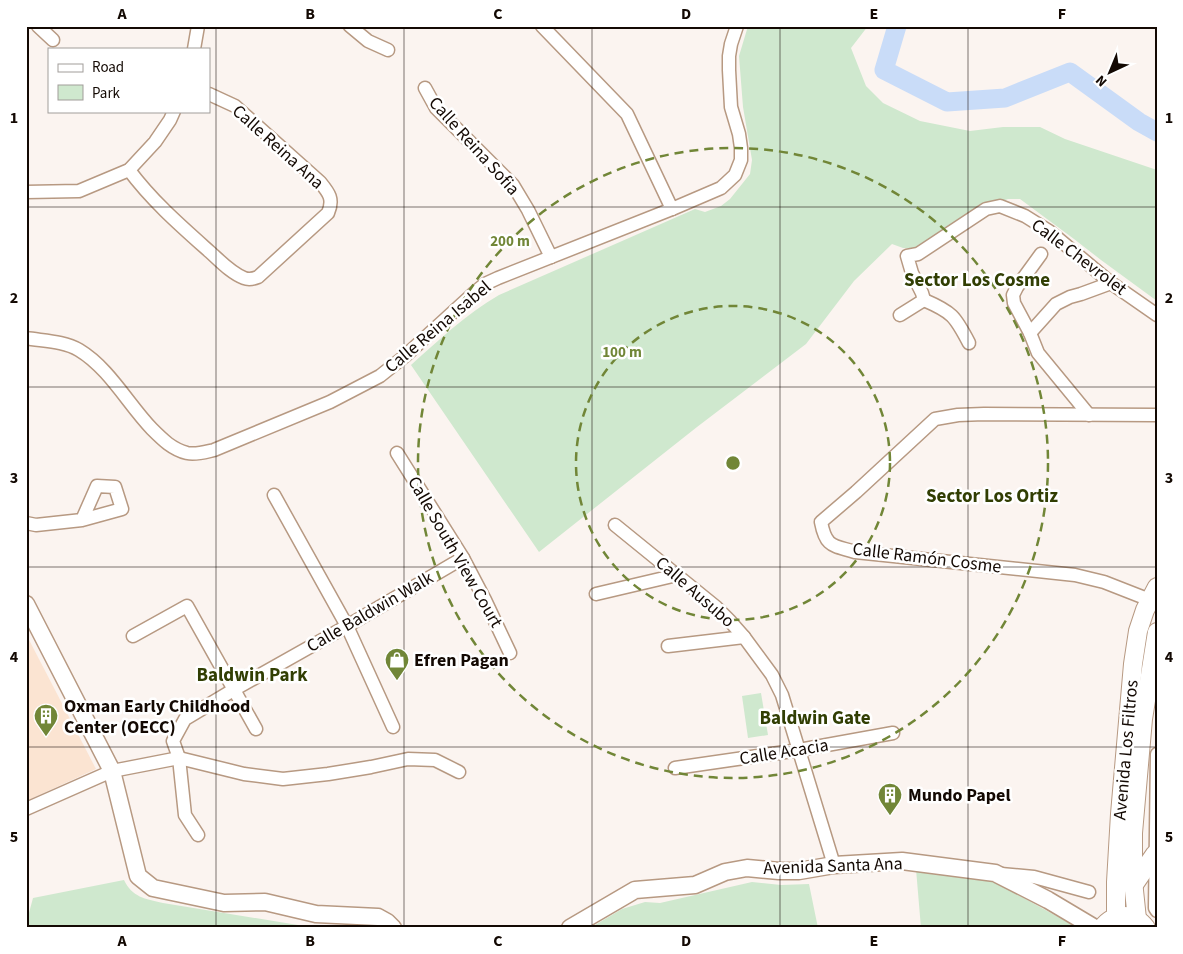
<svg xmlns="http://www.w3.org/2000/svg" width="1183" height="954" font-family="'Source Sans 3',sans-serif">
<rect width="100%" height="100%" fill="#fbf4f0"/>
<polygon fill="#fbe4d2" points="26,634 96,769 26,801"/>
<g fill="#cfe8ce">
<path d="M748 26H868L851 48 866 86 883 103 920 121 970 131 1003 127H1040L1065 139 1157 170V301L1101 260 1074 239 1020 199H1008L993 204 917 248H903L892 244 854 281 806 344 697 427 539 552 411 365C439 340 466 314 499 295L695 209 705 212 721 206 730 199 750 174 752 160 743 107 739 56Z"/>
<polygon points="761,693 768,735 748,738 742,696"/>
<polygon points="916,869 991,880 1078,928 921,928"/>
<path d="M124 880C132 897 145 899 163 903L310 927 352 926 363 928H26V924L33 898Z"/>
<polygon points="752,882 781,885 809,884 818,928 590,928 622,909 645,902 660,903"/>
</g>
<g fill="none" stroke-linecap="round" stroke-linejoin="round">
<polyline stroke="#c9dcf8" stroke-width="19" points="897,26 884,70 947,102 1005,98 1070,72 1139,122 1157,132"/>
<defs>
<g id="minor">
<polyline points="38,26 53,40"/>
<polyline points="350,26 368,41 388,50"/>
<polyline points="542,26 627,114 672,209"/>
<polyline points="194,49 198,26"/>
<polyline points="425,88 436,108 513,185 528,210 551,257"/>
<path d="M129 170C152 201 182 227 210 252 220 261 231 273 244 278 249 280 253 279 258 277L328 213C334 199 329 193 320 182L235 106 209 94"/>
<polyline points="26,192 79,191 129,170 155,142 170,120 174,111"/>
<polyline points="1041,254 1017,287 1013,295 1014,303 1030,333 1038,353 1089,415"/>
<path d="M924 300C952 312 955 316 969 343"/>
<polyline points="900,315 924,300 922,293 912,273 907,256 918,254 986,209 1000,206 1025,216 1049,231 1111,283 1157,315"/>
<polyline points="1030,333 1056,304 1070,297 1081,294 1111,283"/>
<path d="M26 338C43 341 64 341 79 350 109 368 128 404 152 429 163 440 172 449 187 453 196 455 205 452 214 450L330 402 380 376 405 356 474 293 485 284 498 278 672 209 721 188 735 175 741 160V148L739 134 731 107 729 70V56L731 44 737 26"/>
<polyline points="397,453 463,558 485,600 510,653"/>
<polyline points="274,495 347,626 393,727"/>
<polyline points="26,523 36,525 82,520 122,509 115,487 97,486 82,520"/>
<polyline points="615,525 716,607 729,620 744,637 772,675 782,695 834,865"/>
<polyline points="596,594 677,575"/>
<path d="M1150 600 1104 582 1075 575 855 552C833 545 826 548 821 522L856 492 935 419 958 415 984 414 1157 415"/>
<polyline points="133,636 187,606 256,729"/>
<polyline points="668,646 744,637"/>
<polyline points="1157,754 1155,908 1157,911"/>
<polyline points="675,768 799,750 893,733"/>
<polyline points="26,809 112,771 179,758 244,774 283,779 328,774 371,767 408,759 435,760 459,772"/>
<polyline points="198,835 185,815 179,758 173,741 185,719 235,689 347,626 463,558"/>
<polyline points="1001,874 1034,877 1089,892"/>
</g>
<g id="tertiary">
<polyline points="26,604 112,771 138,876 153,888 224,903 265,902 316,914 378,917 387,922 393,928"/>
<polyline points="570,928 635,890 695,885 725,872 747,868 779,871 799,871 834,865 902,861 995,873 1048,900 1095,928"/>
</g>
<g id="secondary">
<polyline points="1133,886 1155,854"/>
<polyline points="1116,917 1116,882 1120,814 1133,664 1138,631 1145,610 1157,587"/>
<polyline points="1137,919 1133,881 1133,833 1143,719 1157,632"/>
<path d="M1102 928C1114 912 1134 912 1146 928"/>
</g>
</defs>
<use href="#minor" stroke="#b79982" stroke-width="15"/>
<use href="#tertiary" stroke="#b79982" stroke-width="19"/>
<use href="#secondary" stroke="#b79982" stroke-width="20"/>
<use href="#minor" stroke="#fff" stroke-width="12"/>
<use href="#tertiary" stroke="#fff" stroke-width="16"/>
<use href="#secondary" stroke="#fff" stroke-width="18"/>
</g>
<path fill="none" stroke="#130903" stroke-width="1" stroke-opacity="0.55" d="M216 26V928M404 26V928M592 26V928M780 26V928M968 26V928M26 207H1157M26 387H1157M26 567H1157M26 747H1157"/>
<g fill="none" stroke="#718637" stroke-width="2.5" stroke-dasharray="9 6">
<circle cx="733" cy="463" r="157"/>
<circle cx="733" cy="463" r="315"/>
</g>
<defs>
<symbol id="shop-pin" viewBox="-11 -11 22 30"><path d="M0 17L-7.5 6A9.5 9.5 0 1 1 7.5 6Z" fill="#718637" stroke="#fff"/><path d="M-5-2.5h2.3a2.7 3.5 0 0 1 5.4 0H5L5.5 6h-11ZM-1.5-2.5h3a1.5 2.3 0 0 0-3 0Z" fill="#fff"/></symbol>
<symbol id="building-pin" viewBox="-11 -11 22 30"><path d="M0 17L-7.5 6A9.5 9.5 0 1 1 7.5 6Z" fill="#718637" stroke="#fff"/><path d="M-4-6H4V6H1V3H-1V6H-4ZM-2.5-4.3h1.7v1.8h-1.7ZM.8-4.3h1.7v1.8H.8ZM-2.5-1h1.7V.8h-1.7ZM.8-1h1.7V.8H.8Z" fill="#fff"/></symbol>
</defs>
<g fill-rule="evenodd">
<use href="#shop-pin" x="383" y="646" width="28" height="38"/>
<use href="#building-pin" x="32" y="702" width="28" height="38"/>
<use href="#building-pin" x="876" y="781" width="28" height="38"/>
</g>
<g text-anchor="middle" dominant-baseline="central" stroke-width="5" stroke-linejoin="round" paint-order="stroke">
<g font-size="18" fill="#130903" stroke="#fff">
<text transform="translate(474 146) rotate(48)">Calle Reina Sofia</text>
<text transform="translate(278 147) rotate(42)">Calle Reina Ana</text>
<text transform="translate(1079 257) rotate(37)">Calle Chevrolet</text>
<text transform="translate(438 327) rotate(-40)">Calle Reina Isabel</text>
<text transform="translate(455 552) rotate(60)">Calle South View Court</text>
<text transform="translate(927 558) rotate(7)">Calle Ramón Cosme</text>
<text transform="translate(695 592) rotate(41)">Calle Ausubo</text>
<text transform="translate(370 612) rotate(-30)">Calle Baldwin Walk</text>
<text transform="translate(1126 750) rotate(-85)">Avenida Los Filtros</text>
<text transform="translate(784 752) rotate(-9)">Calle Acacia</text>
<text transform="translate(833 866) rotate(-2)">Avenida Santa Ana</text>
</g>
<g font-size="18" font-weight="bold" fill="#130903" stroke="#fff" text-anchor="start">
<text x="414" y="660">Efren Pagan</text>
<text x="64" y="706">Oxman Early Childhood<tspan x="64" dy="21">Center (OECC)</tspan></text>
<text x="908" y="795">Mundo Papel</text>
</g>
<g font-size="19" font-weight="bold" fill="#313e03" stroke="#fff">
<text x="977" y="280">Sector Los Cosme</text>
<text x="992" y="496">Sector Los Ortiz</text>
<text x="252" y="675">Baldwin Park</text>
<text x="815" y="718">Baldwin Gate</text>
</g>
</g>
<circle cx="733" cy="463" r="8" fill="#718637" stroke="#fff" stroke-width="2.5"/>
<g font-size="15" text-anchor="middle" font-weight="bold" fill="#718637" stroke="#fff" stroke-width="5" stroke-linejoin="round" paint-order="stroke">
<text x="510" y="246">200 m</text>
<text x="622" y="357">100 m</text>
</g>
<rect width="1183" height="954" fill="none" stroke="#ffffff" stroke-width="55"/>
<rect x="48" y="48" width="162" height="65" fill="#ffffff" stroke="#a19d9a"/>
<rect x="58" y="64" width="25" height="8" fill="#ffffff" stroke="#a19d9a"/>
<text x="92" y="72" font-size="15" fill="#130903">Road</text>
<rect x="58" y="85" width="25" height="15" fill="#cfe8ce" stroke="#a19d9a"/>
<text x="92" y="98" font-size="15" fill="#130903">Park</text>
<g transform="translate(1110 72) rotate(224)" stroke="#ffffff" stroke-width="4" paint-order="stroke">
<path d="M0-4L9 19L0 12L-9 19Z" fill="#130903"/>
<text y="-8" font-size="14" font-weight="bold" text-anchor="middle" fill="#130903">N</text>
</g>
<rect x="28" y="28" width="1128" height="898" fill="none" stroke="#130903" stroke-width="2"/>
<g font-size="16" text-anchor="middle" font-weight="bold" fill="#130903">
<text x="122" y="19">A</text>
<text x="310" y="19">B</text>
<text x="498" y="19">C</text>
<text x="686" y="19">D</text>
<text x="874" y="19">E</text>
<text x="1062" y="19">F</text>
<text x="14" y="123">1</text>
<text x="1169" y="123">1</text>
<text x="14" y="303">2</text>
<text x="1169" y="303">2</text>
<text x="14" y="483">3</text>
<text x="1169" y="483">3</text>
<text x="14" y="662">4</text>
<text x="1169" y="662">4</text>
<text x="14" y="842">5</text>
<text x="1169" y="842">5</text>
<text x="122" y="946">A</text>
<text x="310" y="946">B</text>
<text x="498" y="946">C</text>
<text x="686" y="946">D</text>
<text x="874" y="946">E</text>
<text x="1062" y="946">F</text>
</g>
</svg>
